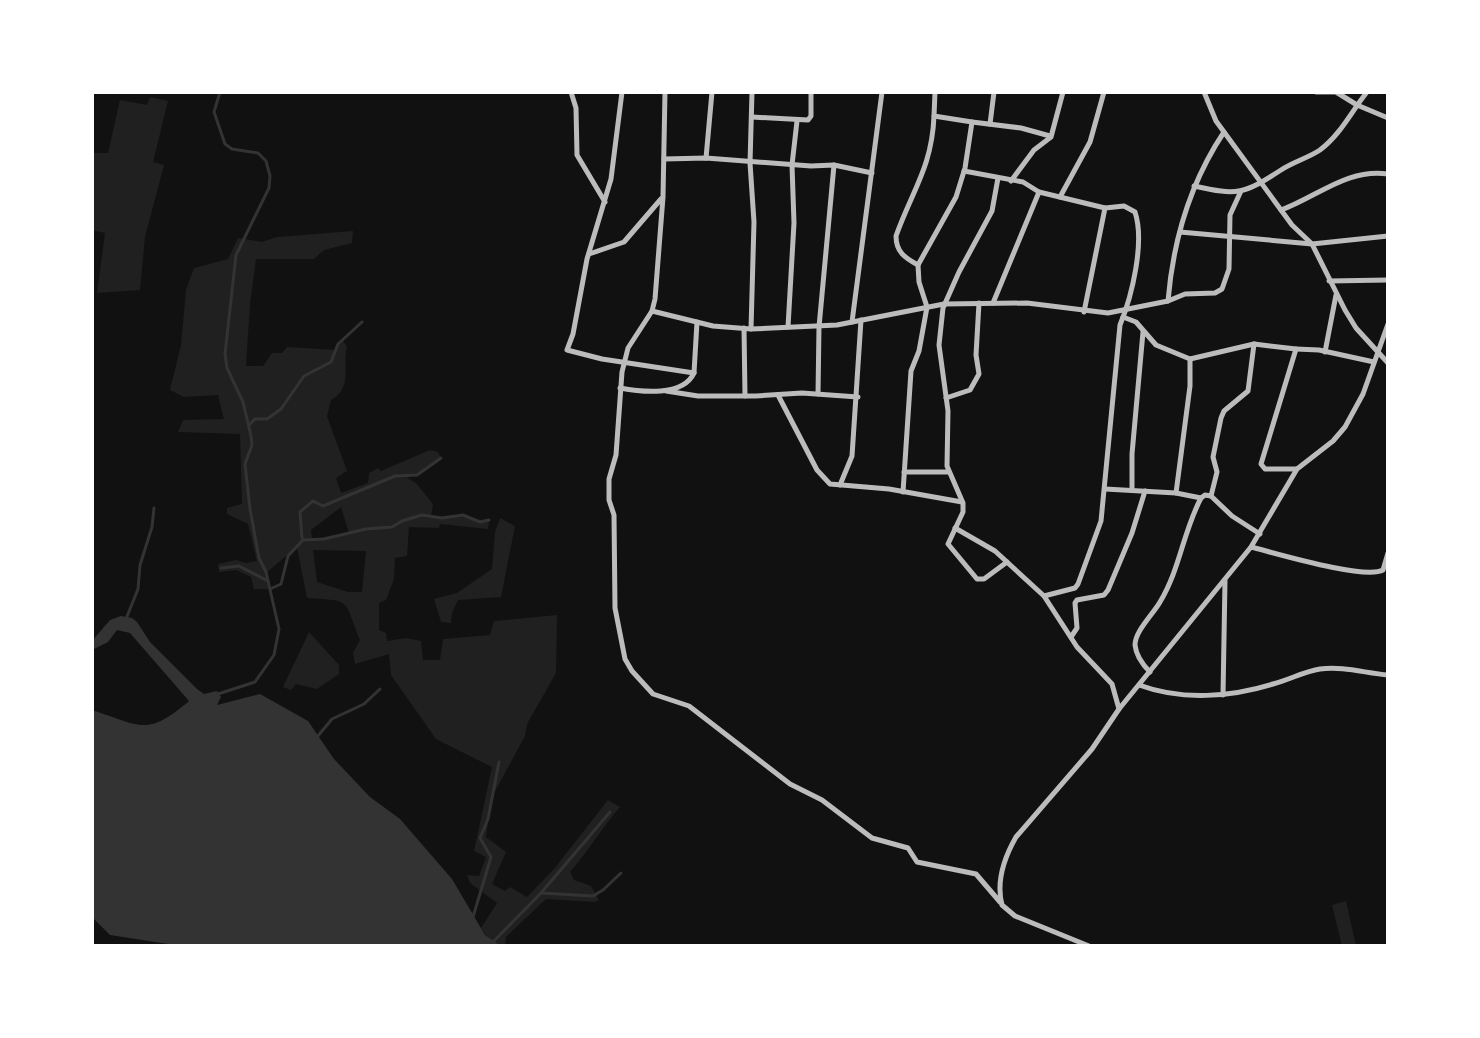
<svg xmlns="http://www.w3.org/2000/svg" width="1480" height="1038" font-family="Mulish,sans-serif">
<rect width="100%" height="100%" fill="#111"/>
<g fill="#202020" fill-rule="evenodd">
<polygon points="150,97 168,101 153,162 164,165 145,237 140,290 97,293 105,233 92,230 92,153 108,153 120,100 147,105"/>
<path d="M353 231 352 243 324 250 314 259H256L250 304 246 366H263L272 353H282L287 347 335 350 342 340 347 346C342 367 353 388 331 400L327 416 347 471 336 478 341 493 368 483 369 473 378 468 381 471 430 450 438 452 441 458 434 465 407 478 416 483 433 504 431 516C442 518 450 515 460 515 471 515 478 522 489 520L488 529 440 524 439 528 409 527 407 556 395 558 394 579 386 600 379 603V630L386 633 387 641 406 638 421 641 423 660H440L443 639 490 635 494 621 557 615 556 673 527 724 525 736 491 799 486 837 506 852 492 884 505 891 510 887 527 897 554 869 608 800 620 807C602 828 588 851 570 872L574 880 591 886 599 900 595 902 546 899 506 937 505 946C495 946 486 936 481 928L497 903 470 883 467 875 479 876 486 857 474 851 492 767 436 739 391 675 389 654 355 664 353 653 360 640C343 598 353 601 307 598L297 547 267 572 270 589H254L251 577 236 570 219 572 218 564 236 560 246 563 257 561 248 524 227 514V508L242 504 240 434 178 432 183 420 224 419 218 395 184 397 170 390 181 345 186 290 194 268 228 259 238 238 262 242 277 237ZM341 507 349 533 312 539 311 530ZM313 550 366 551 362 592H348L317 582Z"/>
<polygon points="500,518 515,526 501,597 458,600 452,613 451,623 441,622 434,599 457,593 492,569 495,532"/>
<polygon points="309,632 339,665 339,674 317,689 296,684 291,690 283,687"/>
<polygon points="1346,901 1356,946 1342,946 1332,905"/>
</g>
<path fill="#333" d="M121 616 132 618 137 622 150 642 197 689 204 694 217 691 221 697 217 705 260 694 308 721 334 759 370 797 400 819 452 879 485 935 501 946H181L110 935 92 917V710C141 726 147 737 189 701L130 633 117 630 108 642 92 650V641L110 620Z"/>
<g fill="none" stroke-linecap="round" stroke-linejoin="round">
<g stroke="#333" stroke-width="3">
<polyline points="249,425 255,419 267,419 281,409 304,376 331,362 338,344 362,322"/>
<polyline points="302,538 300,512 313,501 323,506 395,476 417,475 441,458"/>
<polyline points="221,568 239,566 268,581"/>
<polyline points="270,589 281,584 288,556 303,540 324,539 366,529 392,527 402,521 422,515 442,518 463,515 480,522 489,520"/>
<polyline points="126,619 138,589 140,565 152,527 154,508"/>
<polyline points="218,694 255,682 274,655 279,629 266,572 259,558 250,509 245,464 252,445 251,436 243,402 227,368 225,354 236,255 269,188 270,176 266,161 258,153 232,149 225,144 214,112 220,92"/>
<polyline points="317,737 332,719 364,704 380,689"/>
<polyline points="541,893 593,896 603,890 621,873"/>
<polyline points="473,917 491,857 480,838 488,819 499,762"/>
<polyline points="489,946 541,893 610,812"/>
</g>
<g stroke="#bcbcbc" stroke-width="5">
<polyline points="571,92 576,108 577,155 605,202"/>
<polyline points="622,92 611,179 587,259 573,334 567,350 602,359 694,373 697,322"/>
<polyline points="665,92 663,197 655,299 652,311 628,348 622,372 616,455 609,479 609,500 614,515 615,608 625,659 632,671 653,694 689,706 790,784 822,800 872,838 908,848 917,862 976,874 1000,902"/>
<polyline points="1204,92 1216,121 1292,225 1312,244 1345,310 1356,328 1388,363"/>
<polyline points="1316,92 1336,92 1357,105 1388,118"/>
<polyline points="752,117 808,120 811,116 811,92"/>
<polyline points="972,122 1021,128 1050,136"/>
<polyline points="990,124 994,92"/>
<polyline points="706,158 712,92"/>
<polyline points="664,159 706,158 811,166 834,165 872,173"/>
<polyline points="964,171 1023,182 1039,192 1105,208"/>
<polyline points="998,178 992,211 959,272 943,308 939,345 948,411 947,466 963,503 963,512 948,544 977,579 984,579 1007,562"/>
<polyline points="1011,181 1034,150 1051,137 1063,92"/>
<path d="M1194 186C1238 196 1244 194 1281 170 1293 162 1308 158 1320 150 1341 134 1351 112 1367 92"/>
<polyline points="1060,197 1090,142 1104,92"/>
<path d="M1281 210C1317 197 1347 168 1388 174"/>
<polyline points="1180,232 1312,244 1388,236"/>
<polyline points="589,254 624,242 661,199"/>
<path d="M918 265C905 258 896 252 896 236 912 191 932 167 934 116"/>
<polyline points="1329,281 1388,280"/>
<polyline points="1168,301 1185,294 1215,293 1222,289 1229,269 1230,215 1241,191"/>
<polyline points="993,303 1039,192"/>
<path d="M652 311 713 326 751 329 837 325 944 304 1027 303 1108 313 1168 301C1173 241 1190 183 1224 132"/>
<polyline points="1123,317 1136,322 1156,345 1190,359 1254,344 1296,349 1261,464 1265,469 1296,469"/>
<polyline points="852,322 882,92"/>
<polyline points="788,327 794,223 792,165 797,121"/>
<polyline points="744,328 745,396"/>
<polyline points="751,329 754,222 750,163 752,92"/>
<polyline points="1296,349 1319,350 1374,362"/>
<polyline points="1325,352 1336,295"/>
<polyline points="1190,359 1190,386 1176,493 1201,498"/>
<path d="M620 388C641 392 683 397 694 373"/>
<polyline points="666,391 698,396 756,396 802,393 858,397"/>
<polyline points="818,394 819,327 834,165"/>
<polyline points="778,395 817,470 830,484 889,489 962,502"/>
<polyline points="946,398 970,390 979,374 976,355 979,303"/>
<polyline points="904,472 948,472"/>
<polyline points="840,485 852,456 861,320"/>
<polyline points="1105,489 1176,493"/>
<polyline points="1132,490 1132,454 1143,332"/>
<polyline points="903,492 911,371 919,351 927,307 919,282 918,265 956,197 965,168 972,122 934,116 935,92"/>
<polyline points="1211,496 1217,472 1213,457 1221,418 1224,411 1248,391 1254,344"/>
<polyline points="955,528 995,551 1044,596 1077,647 1112,684 1119,709"/>
<path d="M1251 547C1275 553 1365 580 1383 570L1388 553"/>
<path d="M1044 596 1075 588 1078 584 1101 521 1120 325C1132 296 1145 242 1135 212L1124 206 1105 208 1084 312"/>
<polyline points="1071,637 1077,628 1075,603 1077,600 1104,595 1108,590 1132,533 1145,491"/>
<path d="M1150 672C1143 665 1136 655 1135 645 1135 631 1154 613 1160 602 1180 569 1183 532 1201 498L1205 495 1211 496 1232 516 1260 534"/>
<path d="M1139 685C1182 701 1231 697 1273 684 1289 680 1305 671 1320 669 1343 666 1365 673 1388 675"/>
<polyline points="1223,695 1225,581"/>
<path d="M1089 946 1015 916 1002 905C996 882 1004 858 1016 837L1092 749 1119 709 1251 547 1297 469 1333 441 1345 427 1363 394 1388 324"/>
</g>
</g>
<rect width="1480" height="1038" fill="none" stroke="#ffffff" stroke-width="188"/>
</svg>
